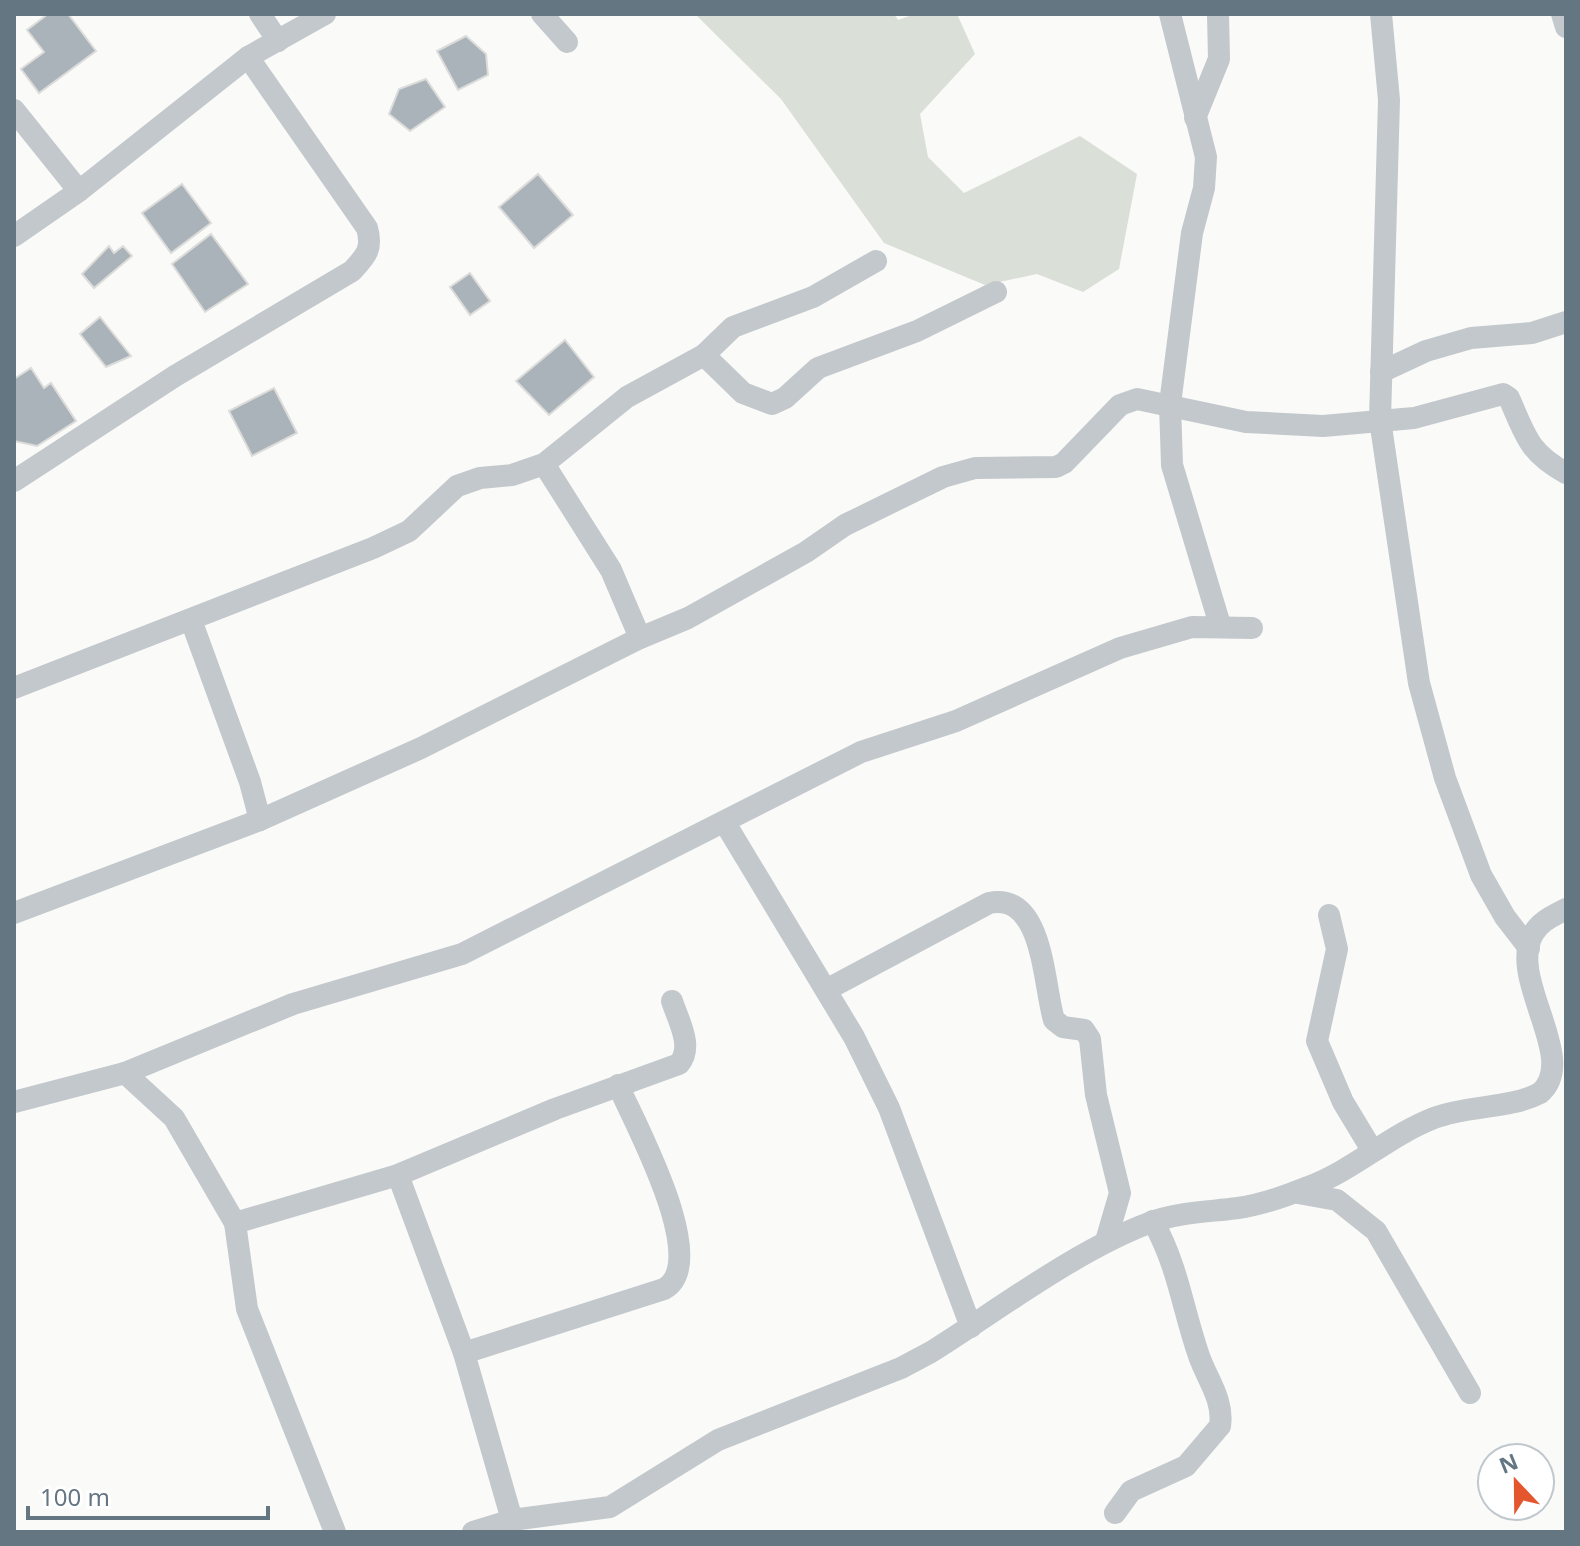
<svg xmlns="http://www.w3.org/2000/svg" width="1580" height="1546" font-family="'Noto Sans',sans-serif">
<rect width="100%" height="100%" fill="#fafaf8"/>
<polygon fill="#dadfd7" points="695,14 894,14 898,20 915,14 957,14 975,54 920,114 928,157 964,193 1080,136 1137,174 1119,269 1083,292 1037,274 985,285 884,243 781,99"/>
<g fill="#aab3b9" stroke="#dcdcda" stroke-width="2">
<polygon points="48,14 68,14 96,51 39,93 21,69 44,52 27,30"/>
<polygon points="466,36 486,54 488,75 458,90 437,51"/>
<polygon points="426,79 445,107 410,131 389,114 399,89"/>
<polygon points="538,174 573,215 534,248 499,207"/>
<polygon points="182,184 211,223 171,253 142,213"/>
<polygon points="211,234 248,284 205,312 172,264"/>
<polygon points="109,246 114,253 123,246 132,256 94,288 82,274"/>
<polygon points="470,273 490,301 470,315 450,287"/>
<polygon points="100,317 131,356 106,367 80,334"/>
<polygon points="565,340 594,377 549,415 516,381"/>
<polygon points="31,368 44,388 51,383 76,421 37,446 14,441 14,379"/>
<polygon points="274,388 297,433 252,456 229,411"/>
</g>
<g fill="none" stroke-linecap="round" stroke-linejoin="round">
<g stroke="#c3c8cc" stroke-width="22">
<polyline points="260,14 278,41"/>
<polyline points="542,14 567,42"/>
<polyline points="1170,14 1206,157 1204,188 1192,233 1170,404 1172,465 1220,625"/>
<polyline points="1381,14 1389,100 1380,420 1419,683 1445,778 1481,875 1505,917 1529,948"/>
<polyline points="1562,14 1566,27"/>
<polyline points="14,110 79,191"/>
<polyline points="1195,118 1219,59 1218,14"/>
<polyline points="14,236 79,191 248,57 325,14"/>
<polyline points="704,355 743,393 772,404 785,398 818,368 917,331 996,292"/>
<polyline points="1381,372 1426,351 1471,338 1532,333 1566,322"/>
<polyline points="544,464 611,570 640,638"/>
<path d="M14 481 175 376 352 271C366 256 373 249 367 228L248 57"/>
<polyline points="191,620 250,782 260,820"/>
<polyline points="14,688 373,548 409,531 457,486 480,478 512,475 544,464 627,397 704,355 733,327 813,297 876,261"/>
<polyline points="725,823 854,1037 889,1108 971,1327"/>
<path d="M14 913 260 820 421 748 640 638 688 618 806 552 845 525 943 477 975 468 1056 467 1064 463 1120 405 1137 399 1246 422 1323 426 1414 418 1503 394 1509 398C1526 436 1528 452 1566 473"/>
<polyline points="1329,915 1337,949 1317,1041 1343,1102 1372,1150"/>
<path d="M826 990 989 903C1044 892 1043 984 1054 1020L1063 1027 1084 1030 1090 1039 1096 1095 1120 1193 1106 1241"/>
<path d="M125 1073 174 1118 235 1223 398 1175 555 1109 679 1064C694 1047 678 1020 672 1001"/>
<polyline points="14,1102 125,1073 293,1004 462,954 861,752 956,721 1120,648 1192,627 1252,628"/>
<polyline points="398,1175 464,1353 512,1520"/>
<polyline points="1298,1193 1337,1200 1376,1231 1470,1393"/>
<polyline points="235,1223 247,1309 335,1532"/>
<path d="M464 1353 664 1289C712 1263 634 1122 618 1085"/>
<path d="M1115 1513 1131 1491 1186 1466 1220 1426C1224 1400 1207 1379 1199 1356 1182 1307 1179 1269 1153 1221"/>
<path d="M473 1532 512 1520 610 1507 718 1440 901 1368 931 1352C998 1310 1077 1250 1149 1223 1178 1212 1208 1212 1238 1208 1261 1205 1286 1196 1308 1187 1354 1170 1388 1136 1434 1118 1467 1105 1510 1109 1540 1093 1580 1059 1507 979 1533 934 1540 921 1553 916 1566 909"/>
</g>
</g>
<rect width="1580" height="1546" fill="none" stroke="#657683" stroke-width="32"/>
<g transform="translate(1516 1482) rotate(338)"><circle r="38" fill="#ffffff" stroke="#c1c8cd" stroke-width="2"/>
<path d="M0-6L14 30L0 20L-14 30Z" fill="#e4572e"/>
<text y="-12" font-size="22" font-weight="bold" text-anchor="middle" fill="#657683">N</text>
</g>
<path d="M28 1506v12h240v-12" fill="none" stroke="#657683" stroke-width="4"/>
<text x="40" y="1506" font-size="24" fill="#657683" stroke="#ffffff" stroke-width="6" paint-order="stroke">100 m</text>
</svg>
